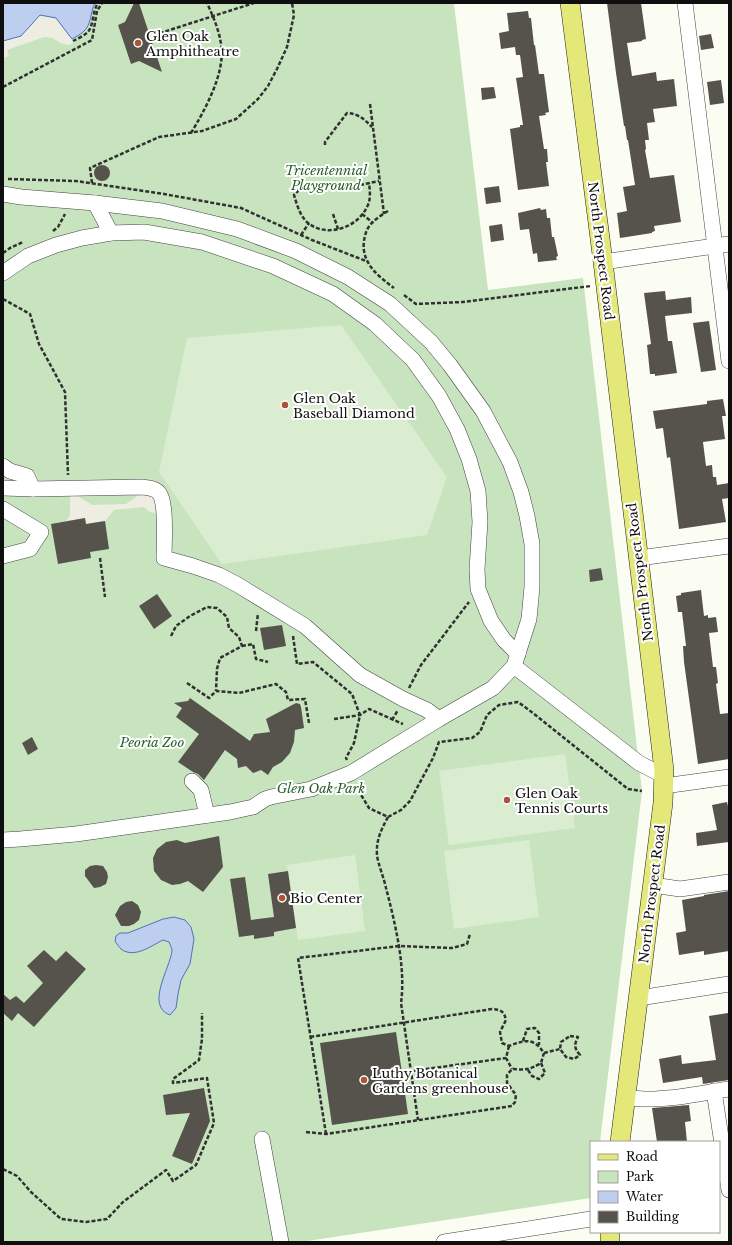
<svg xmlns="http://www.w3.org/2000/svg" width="732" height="1245" font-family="'Libre Baskerville',serif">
<rect width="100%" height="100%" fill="#fcfdf2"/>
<polygon fill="#c8e4bf" points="3,3 454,3 488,290 583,278 642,791 600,1142 591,1142 591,1198 301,1242 3,1242"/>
<g fill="#dbedd0">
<polygon points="341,325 447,477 427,535 222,564 159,472 187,338"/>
<polygon points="565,754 575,828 449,845 439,771"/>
<polygon points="529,840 539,917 454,929 444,851"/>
<polygon points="355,855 365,931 298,940 287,865"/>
</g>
<g fill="#edeee1">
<polygon points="40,15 56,18 72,39 73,43 69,45 60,43 53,38 44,37 7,50 9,56 3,58 3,41 21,36"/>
<polygon points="140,494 149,494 153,499 155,502 155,513 150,512 144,507 114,510 105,521 86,524 85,518 66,521 70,515 70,496 78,496 92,505 126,504"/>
</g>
<g fill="#bdceef" stroke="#4d71bd">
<path d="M3 3H95C90 12 92 25 83 32 80 35 75 37 72 39L56 18 40 15 21 36 3 41Z"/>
<path d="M174 917 185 920 191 927 194 939 190 964 181 980 178 994 176 1008 170 1015C145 1006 170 968 172 951 172 948 170 945 169 942L163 940C151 946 134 959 121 949 119 947 117 944 115 941L116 936 120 933H128L163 919Z"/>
</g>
<g fill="#56534d">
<polygon points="134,3 139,3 162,72 139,61 131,64 118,25 125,22"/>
<polygon points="607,3 641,3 646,39 642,40 642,41 627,43 632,76 656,72 657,81 674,79 677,106 653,109 655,122 647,123 649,140 645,140 646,149 645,150 650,178 674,175 681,222 654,226 655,231 652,232 652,233 620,238 617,213 627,211 623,187 635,185 628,140 627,140 625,126 624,126 616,73"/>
<polygon points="528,11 529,18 531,18 534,45 535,45 539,74 544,74 549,112 545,113 546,115 539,116 544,149 547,149 548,162 546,162 549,186 518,190 510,129 520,127 520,125 523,125 516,78 523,77 520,55 516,55 515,47 501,49 499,33 509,31 507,13"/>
<polygon points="711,34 714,48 701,50 699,36"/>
<polygon points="721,80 724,103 710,105 707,82"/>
<polygon points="494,87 496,98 482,100 481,88"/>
<circle cx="102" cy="173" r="8"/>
<polygon points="499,186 501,202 486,204 484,188"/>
<polygon points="540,208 541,210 546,209 547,218 550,218 552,237 554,237 558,256 556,257 557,260 538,262 537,253 533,254 529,229 520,230 518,213"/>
<polygon points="502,224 504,240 491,242 489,226"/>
<polygon points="665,291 666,300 691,297 692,313 665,316 668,341 672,341 677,373 655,376 655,374 650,374 647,345 651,344 644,293"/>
<polygon points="709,321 716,370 701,372 693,323"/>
<polygon points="723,399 726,416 722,416 725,439 703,442 706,466 712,465 713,477 716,477 717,485 729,483 729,498 722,499 726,522 679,529 670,457 667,458 663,428 656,429 653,411 707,404 707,401"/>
<polygon points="85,518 86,524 105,521 109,549 90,552 91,558 58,564 51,524"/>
<polygon points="601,568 603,580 590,582 589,570"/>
<polygon points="701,590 704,616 708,615 708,618 716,617 718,632 709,633 713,667 716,667 718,683 716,684 720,714 729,713 729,759 698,764 684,662 683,646 686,646 682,612 678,612 676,596 681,595 681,593"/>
<polygon points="157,594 172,616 154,629 139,606"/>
<polygon points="282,625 286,646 264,650 260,628"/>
<polygon points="190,698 250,741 254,734 270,732 266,719 296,703 300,704 301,707 304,728 295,730 294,742 290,753 282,762 273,767 268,775 261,770 253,773 246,766 238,768 237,759 225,750 204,780 198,774 193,772 178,762 199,734 176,717 182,708 174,703 188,701"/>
<polygon points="32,737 38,749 28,755 22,743"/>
<polygon points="727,802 729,811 729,842 697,846 696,833 717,830 712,805"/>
<polygon points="219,836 223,867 203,892 188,881 180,884 172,885 161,880 154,871 153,858 157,849 166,842 177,840 185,843"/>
<polygon points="96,865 103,866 107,872 108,877 106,884 100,887 94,888 85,876 85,870 90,866"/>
<polygon points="288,871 296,928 274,932 274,936 254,939 254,935 239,937 230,879 245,877 251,920 274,917 268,874"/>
<polygon points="729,891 729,951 704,955 704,951 679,955 676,933 686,931 682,900 704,896 704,895"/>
<polygon points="132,901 138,905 141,912 139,920 134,924 129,926 121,926 115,915 120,906 126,902"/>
<polygon points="44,950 56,961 66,951 86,969 34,1027 18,1013 12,1021 3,1013 3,994 10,1000 16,996 24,1003 43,983 27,966"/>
<polygon points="728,1013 729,1080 703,1084 702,1077 663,1083 659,1059 681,1055 682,1064 716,1060 709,1016"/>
<polygon points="396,1032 408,1114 332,1125 320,1043"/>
<polygon points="204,1088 210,1121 192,1164 172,1156 190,1113 166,1115 163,1095"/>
<polygon points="689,1105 691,1121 685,1122 687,1142 657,1142 652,1108"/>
</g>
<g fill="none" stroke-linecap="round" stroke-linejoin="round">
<defs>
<g id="minor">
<polyline points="685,3 729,361"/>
<path d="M3 194 21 197 95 203 162 211 237 229 296 251 348 277 390 304 431 342 450 365 483 411 510 462 521 492 527 516 532 544V587L529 619 514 666 493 688 439 719 427 710 403 699 360 675 305 626 238 585 219 575 193 566 164 558C164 544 167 503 159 493 155 488 149 488 142 487L33 489 3 488"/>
<polyline points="95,203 111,233"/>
<polyline points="603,262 729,244"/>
<polyline points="3,273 28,256 56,245 82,238 111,233 144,232 202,242 273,266 333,294 375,324 413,360 439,396 457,429 469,459 478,491 480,522 477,569 478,589 491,621 504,640 518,654"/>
<polyline points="3,466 10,471 27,476 33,489"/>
<polyline points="3,509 41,532 30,549 3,556"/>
<polyline points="639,558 729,546"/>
<polyline points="514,666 639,763 664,776"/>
<polyline points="192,781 201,790 207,815"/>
<polyline points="664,786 729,777"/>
<polyline points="3,840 20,839 76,834 230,812 253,807 265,799 271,797 311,789 351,773 439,719"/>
<polyline points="653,885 680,889 729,882"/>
<polyline points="639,998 729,984"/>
<polyline points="714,1091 729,1190"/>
<path d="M626 1097C632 1098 639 1099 645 1099 673 1100 702 1093 729 1089"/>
<polyline points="262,1139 281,1242"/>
<polyline points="444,1242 591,1219"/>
</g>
<g id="major">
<polyline points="570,3 603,262 664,770 663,803 620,1142"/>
<polyline points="610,1242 610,1232"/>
</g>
</defs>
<use href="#minor" stroke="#424242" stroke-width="16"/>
<use href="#major" stroke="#202020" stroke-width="20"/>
<g stroke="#313131" stroke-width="2.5" stroke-dasharray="4 2" stroke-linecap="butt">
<polyline points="154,35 254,3"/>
<path d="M73 41C77 39 83 36 87 33 94 26 92 12 98 3"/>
<polyline points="3,87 92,40 97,11 102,3"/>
<polyline points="370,104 384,214"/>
<path d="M191 133C205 110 226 72 221 44 219 30 213 16 207 3"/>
<path d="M325 145V142L347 113C359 114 364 119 372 127"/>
<polyline points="8,179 76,181 164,194 241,208 312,240 366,261"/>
<polyline points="92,183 90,168 159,137 202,131 236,119 258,99 268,86 277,69 287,47 294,15 292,3"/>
<polyline points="360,185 379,181"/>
<path d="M299 190 294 195C297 205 300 216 308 223 327 238 357 228 367 207 371 200 370 191 369 183"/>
<path d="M388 211C383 214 377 218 373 222 367 227 365 234 364 241 361 263 378 276 394 288"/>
<polyline points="333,214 338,229"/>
<polyline points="362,214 372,222"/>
<polyline points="53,231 58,227 65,214"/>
<polyline points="301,235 309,223"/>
<polyline points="3,253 10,248 23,242"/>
<polyline points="404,295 416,304 463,302 591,286"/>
<polyline points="3,299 30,314 39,344 65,392 68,475"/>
<polyline points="100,558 105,597"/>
<polyline points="256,631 258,613"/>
<polyline points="171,636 176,626 190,616 207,607 217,608 227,617 229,628 239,637 242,646 220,658 217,669 216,691"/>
<polyline points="293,636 297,664 313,662 352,694 360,715 354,743 346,758 347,760"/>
<polyline points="242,646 253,644 256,659 268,662"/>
<polyline points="187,683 209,698 216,691 239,693 276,684 286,692 288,700 305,699 309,723"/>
<polyline points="409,688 421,665 469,602"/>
<polyline points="334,719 360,715 369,709 403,724"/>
<polyline points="392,720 398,710"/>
<path d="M355 785 369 808 388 817C381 830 376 840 377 855 378 864 384 878 386 888 395 923 406 967 401 1003L418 1120"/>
<polyline points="388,817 401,810 410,801 433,758 439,742 472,738 480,732 487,715 499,705 518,702 529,710 628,789 642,791"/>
<path d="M570 1036 578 1037C574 1045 574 1048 580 1055L574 1059 566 1057 560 1049 561 1042Z"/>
<polyline points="523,1041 527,1029 535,1028 539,1033 539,1045"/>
<polyline points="509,1046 506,1058 512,1069"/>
<polyline points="544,1053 560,1049"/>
<polyline points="528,1070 532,1076 539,1079 545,1073 541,1063"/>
<polyline points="402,1074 412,1071 506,1058"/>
<path d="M306 1132 326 1134 512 1106 515 1102 516 1095 507 1083V1075L512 1069C526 1070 529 1070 541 1063L544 1053C533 1037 525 1040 509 1046L502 1043 500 1032 506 1020C504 1011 501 1010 492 1009L310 1037"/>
<polyline points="326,1134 298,958 399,946 452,948 467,944 470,934"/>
<polyline points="3,1169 17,1176 31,1192 61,1219 86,1222 107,1219 123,1202 166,1170 173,1181 196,1165 214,1123 207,1078 173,1083 173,1079 199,1060 202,1039 202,1013"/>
</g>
<use href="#minor" stroke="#fff" stroke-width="15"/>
<use href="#major" stroke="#e4e878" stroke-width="19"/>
</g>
<g fill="#ae5338" stroke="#fff" stroke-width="1.5">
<circle cx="138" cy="43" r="4"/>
<circle cx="285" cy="405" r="4"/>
<circle cx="507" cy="800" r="4"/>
<circle cx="282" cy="898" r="4"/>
<circle cx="364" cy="1080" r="4"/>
</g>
<g text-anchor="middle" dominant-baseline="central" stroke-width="4" stroke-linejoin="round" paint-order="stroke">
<g font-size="13" fill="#0f0f0f" stroke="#fff" text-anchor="start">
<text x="146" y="36">Glen Oak<tspan x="146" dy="15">Amphitheatre</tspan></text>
<text x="293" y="398">Glen Oak<tspan x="293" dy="15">Baseball Diamond</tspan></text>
<text x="515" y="793">Glen Oak<tspan x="515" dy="15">Tennis Courts</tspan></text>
<text x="290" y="898">Bio Center</text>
<text x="372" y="1073">Luthy Botanical<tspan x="372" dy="15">Gardens greenhouse</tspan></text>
</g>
<g font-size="13" font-style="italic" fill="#275f2b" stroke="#fff">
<text x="326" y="170">Tricentennial<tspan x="326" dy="15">Playground</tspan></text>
<text x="152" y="742">Peoria Zoo</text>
<text x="321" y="788">Glen Oak Park</text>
</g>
<g font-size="13" fill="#0f0f0f" stroke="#fff">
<text transform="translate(601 251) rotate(83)">North Prospect Road</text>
<text transform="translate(640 572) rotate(-97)">North Prospect Road</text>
<text transform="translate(652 894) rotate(-83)">North Prospect Road</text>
</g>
</g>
<rect width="732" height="1245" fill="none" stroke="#0f0f0f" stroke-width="8"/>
<rect x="590" y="1141" width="130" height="92" fill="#ffffff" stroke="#9f9f9f"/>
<rect x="598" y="1154" width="20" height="6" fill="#e4e878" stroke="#9f9f9f"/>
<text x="626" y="1161" font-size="12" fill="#0f0f0f">Road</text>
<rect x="598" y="1171" width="20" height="12" fill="#c8e4bf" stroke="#9f9f9f"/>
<text x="626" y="1181" font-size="12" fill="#0f0f0f">Park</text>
<rect x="598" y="1191" width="20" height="12" fill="#bdceef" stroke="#9f9f9f"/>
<text x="626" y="1201" font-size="12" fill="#0f0f0f">Water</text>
<rect x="598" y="1211" width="20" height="12" fill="#56534d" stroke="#9f9f9f"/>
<text x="626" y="1221" font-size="12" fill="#0f0f0f">Building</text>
</svg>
